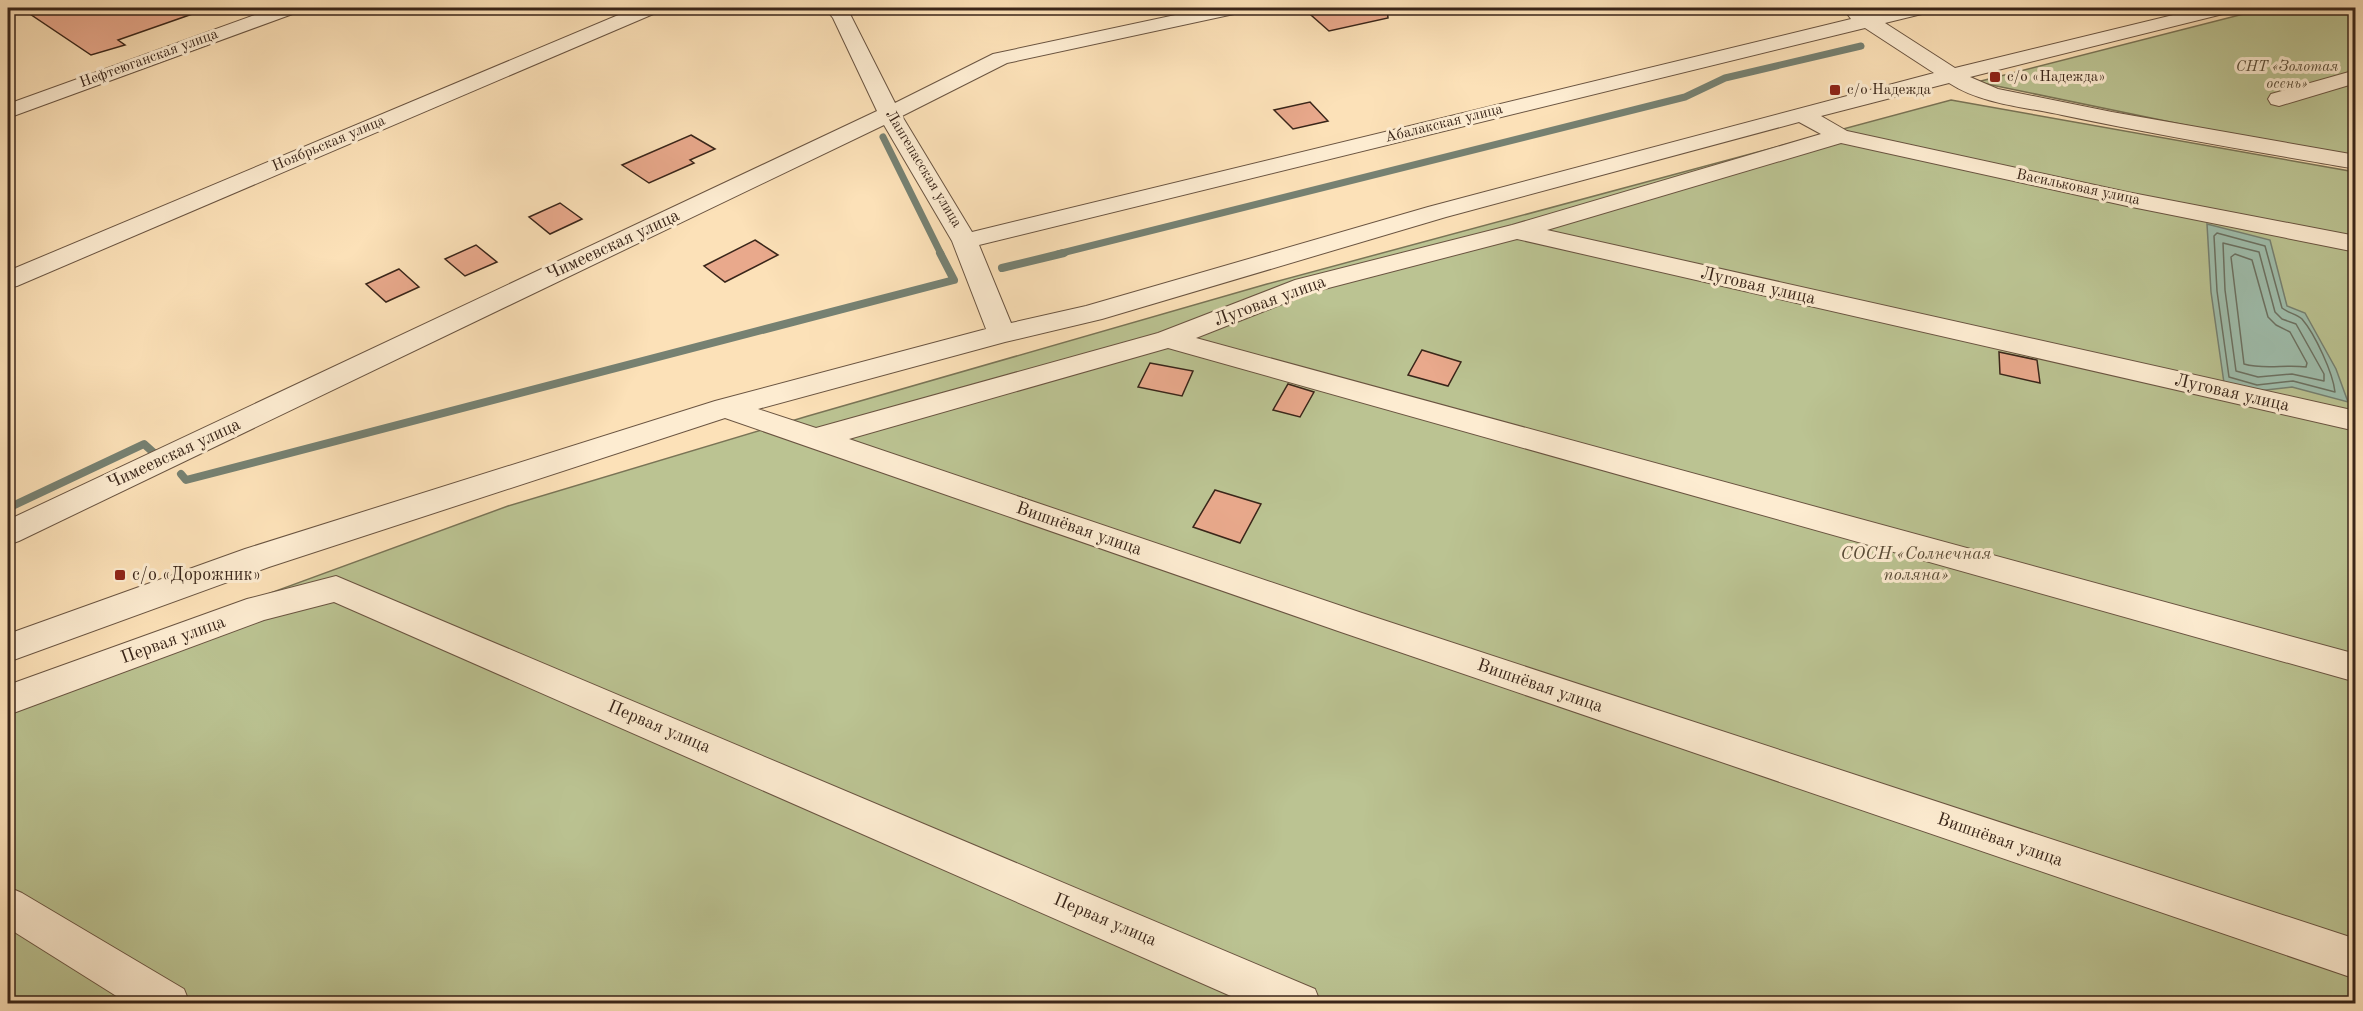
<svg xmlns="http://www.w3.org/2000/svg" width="2363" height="1011" font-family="'Old Standard TT',serif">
<rect width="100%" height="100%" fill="#fce1b8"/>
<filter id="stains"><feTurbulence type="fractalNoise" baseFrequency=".00333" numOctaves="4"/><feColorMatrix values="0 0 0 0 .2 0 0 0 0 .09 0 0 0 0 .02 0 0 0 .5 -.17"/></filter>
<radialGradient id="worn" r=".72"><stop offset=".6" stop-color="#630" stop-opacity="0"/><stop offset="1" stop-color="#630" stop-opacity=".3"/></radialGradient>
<g fill="#bbc392" stroke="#7a7456" stroke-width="1.5">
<polygon points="2267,8 2355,8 2355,156 2209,130 1977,82"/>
<polygon points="1951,100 2355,172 2355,1003 8,1004 8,689 508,506 808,416 1267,284"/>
</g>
<polygon fill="#9fbead" stroke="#768172" stroke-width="1.5" points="2207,224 2270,240 2287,306 2305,313 2336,369 2348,402 2292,387 2257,391 2224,383 2211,292"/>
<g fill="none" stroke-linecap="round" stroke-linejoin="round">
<g stroke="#6c7263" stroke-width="1.5">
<path d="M2217 233 2265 246 2282 308C2288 313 2297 314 2302 319 2315 334 2333 373 2335 392L2293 381 2257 385 2229 377 2217 291 2214 236Z"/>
<polygon points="2223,243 2259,252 2275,312 2282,319 2296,324 2324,374 2324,381 2292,374 2258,377 2236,371 2225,290"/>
<path d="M2235 254 2252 260 2268 317 2276 325 2290 332 2307 363 2306 367C2285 364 2265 370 2244 364L2231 257Z"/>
</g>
<g stroke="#768172" stroke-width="7">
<polyline points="883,137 941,254"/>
<polyline points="1058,254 1685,97 1725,78 1861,46"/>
</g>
<g stroke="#768172" stroke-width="8">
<polyline points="1002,268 1064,253"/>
<polyline points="181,474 186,480 954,280 940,253"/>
<polyline points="8,508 144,444 154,453"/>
</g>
</g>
<g fill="#e9a98c" stroke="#392519" stroke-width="1.5">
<polygon points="21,8 200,8 201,11 118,40 125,45 91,55"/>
<polygon points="1303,8 1387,8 1388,18 1329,31"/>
<polygon points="1310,102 1328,121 1293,129 1274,110"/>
<polygon points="691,135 715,149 690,160 694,163 649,183 622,165"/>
<polygon points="560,203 582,219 550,234 529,217"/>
<polygon points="755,240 778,255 725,282 704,266"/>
<polygon points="476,245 497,262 465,276 445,259"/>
<polygon points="399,269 419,287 386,302 366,284"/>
<polygon points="1422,350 1461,362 1448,386 1408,375"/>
<polygon points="1999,352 2037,360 2040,383 2000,374"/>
<polygon points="1150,363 1193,371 1182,396 1138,387"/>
<polygon points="1288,384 1314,392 1300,417 1273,410"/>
<polygon points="1215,490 1261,504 1240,543 1193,527"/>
</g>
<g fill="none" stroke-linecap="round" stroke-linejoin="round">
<defs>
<g id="minor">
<polygon points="274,8 301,8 298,12 8,118 8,104"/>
<polygon points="635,8 661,8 658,12 17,286 8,288 8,271"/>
<path d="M825 8H845L849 12 895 103 993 54 1208 8H1244L1241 12 1234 14 1007 63 902 116 972 232 1851 19 1848 15 1851 11 1858 9 1871 15 1900 8H1933L1930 12 1885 23 1955 68 2202 8H2234L2231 12 1970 77 1998 89 2112 112 2356 155V169C2258 152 2160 136 2062 115 2025 107 1981 104 1949 83L1821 116 1847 131 2127 192 2356 236V252L2127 206 1841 143 1547 230 2356 411V431L1517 239 1313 292 1196 338 2356 654V682L1168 348 849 439 1362 613 2356 939V979L1338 631 725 418 269 567 8 662V634L245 549 715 401 986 329 952 241 884 125 19 541 8 545V520L877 111 833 18ZM1865 28 1934 73 1428 207 1086 306 1011 323 979 245ZM1799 122 1821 134 1512 225 1295 280 1158 333 816 428 758 409 1005 342 1102 319 1446 217Z"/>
<polygon points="2356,70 2356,83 2279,106 2271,104 2268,99 2271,94"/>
<polygon points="336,576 1315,989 1321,1004 1249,1004 334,602 264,620 8,715 8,685 247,599"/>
<polygon points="8,887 22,893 184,989 190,1004 129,1004 8,928"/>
</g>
</defs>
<use href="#minor" stroke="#6a5441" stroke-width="2"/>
<use href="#minor" fill="#fdecd1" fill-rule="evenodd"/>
</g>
<g fill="#8f2418" stroke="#fdecd1" stroke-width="2">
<rect x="1989" y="71" width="12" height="12" rx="3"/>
<rect x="1829" y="84" width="12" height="12" rx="3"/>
<rect x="114" y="569" width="12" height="12" rx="3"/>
</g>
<g text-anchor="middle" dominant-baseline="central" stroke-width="6" stroke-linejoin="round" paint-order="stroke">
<g font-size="15" fill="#392519" stroke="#fdecd1">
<text transform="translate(149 59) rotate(-20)">Нефтеюганская улица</text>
<text transform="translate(1444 124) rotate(-14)">Абалакская улица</text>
<text transform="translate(329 144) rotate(-23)">Ноябрьская улица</text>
<text transform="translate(923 169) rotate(59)">Лангепасская улица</text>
<text transform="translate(2078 188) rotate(12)">Васильковая улица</text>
</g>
<g font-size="15" font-style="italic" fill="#5a4c37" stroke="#fdecd1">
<text x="2287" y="67">СНТ «Золотая<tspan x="2287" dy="17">осень»</tspan></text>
</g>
<g font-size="15" fill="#392519" stroke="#fdecd1" text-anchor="start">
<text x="2007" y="77">с/о «Надежда»</text>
<text x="1847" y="90">с/о Надежда</text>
</g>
<g font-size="18" fill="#392519" stroke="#fdecd1">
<text transform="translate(613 245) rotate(-25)">Чимеевская улица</text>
<text transform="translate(1758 286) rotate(13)">Луговая улица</text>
<text transform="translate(1270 301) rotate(-20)">Луговая улица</text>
<text transform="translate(2232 393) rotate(13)">Луговая улица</text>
<text transform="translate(174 454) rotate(-25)">Чимеевская улица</text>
<text transform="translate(1079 529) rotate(19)">Вишнёвая улица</text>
<text transform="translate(173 640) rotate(-20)">Первая улица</text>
<text transform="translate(1540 686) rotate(19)">Вишнёвая улица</text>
<text transform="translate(659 727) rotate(23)">Первая улица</text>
<text transform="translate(2000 840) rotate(19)">Вишнёвая улица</text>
<text transform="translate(1105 920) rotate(23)">Первая улица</text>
</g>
<g font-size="18" font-style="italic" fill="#5a4c37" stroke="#fdecd1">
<text x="1916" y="554">СОСН «Солнечная<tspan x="1916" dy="21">поляна»</tspan></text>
</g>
<g font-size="18" fill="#392519" stroke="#fdecd1" text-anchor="start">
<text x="132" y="575">с/о «Дорожник»</text>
</g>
</g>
<rect width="2363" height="1011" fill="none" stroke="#fce1b8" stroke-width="30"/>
<rect x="9" y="9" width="2345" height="993" fill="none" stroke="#392519" stroke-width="3"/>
<rect x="15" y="15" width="2333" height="981" fill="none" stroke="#392519" stroke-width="1.5"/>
<rect width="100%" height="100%" filter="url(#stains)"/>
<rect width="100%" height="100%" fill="url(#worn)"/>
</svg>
